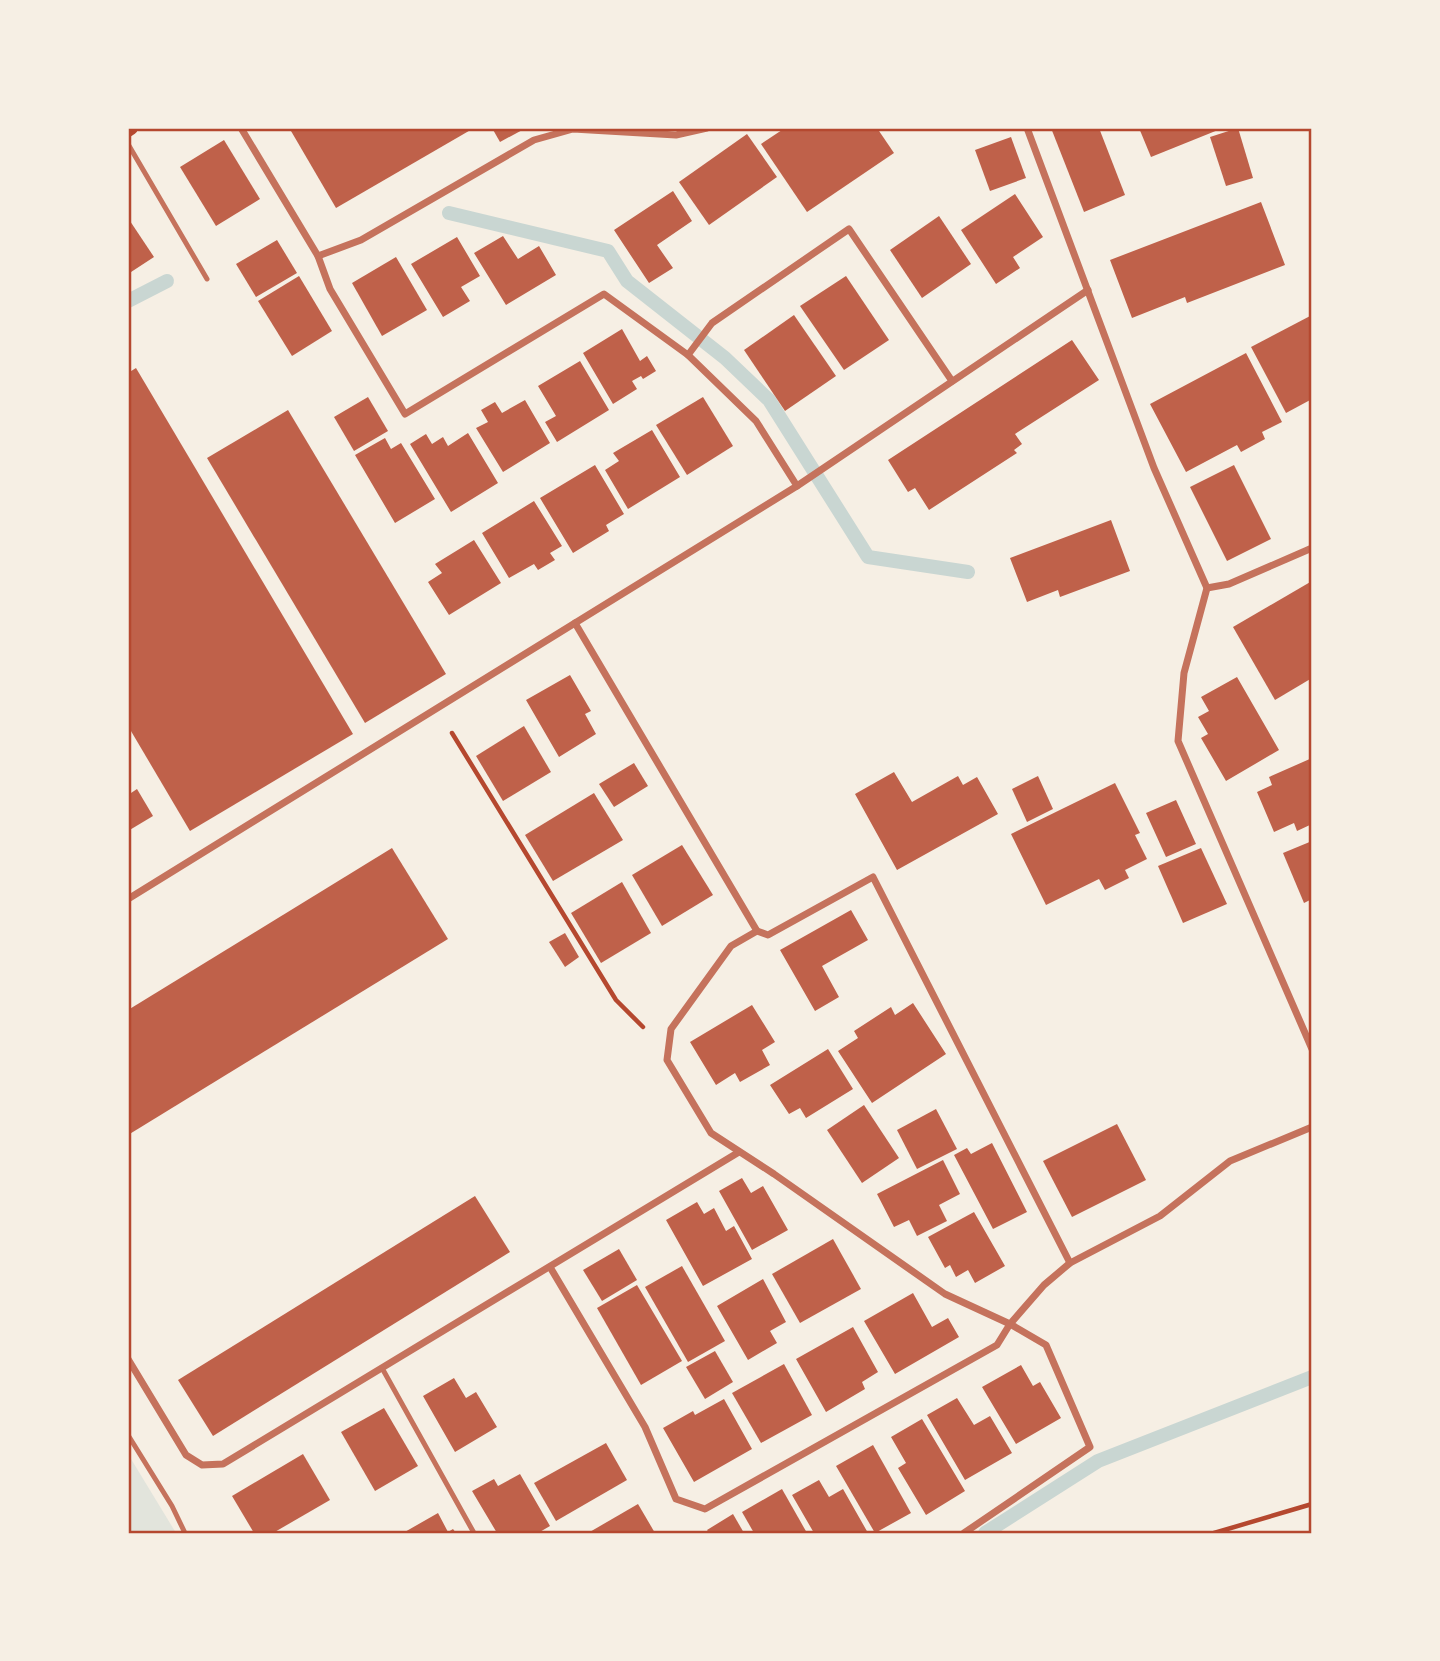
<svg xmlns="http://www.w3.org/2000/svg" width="1440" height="1661" font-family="'Sofia Sans Condensed',sans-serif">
<rect width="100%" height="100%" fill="#f6efe4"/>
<polygon fill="#e2e4dc" points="128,1454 176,1533 128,1533"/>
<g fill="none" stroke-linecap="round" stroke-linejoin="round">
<g stroke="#c9d6d2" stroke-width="14">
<polyline points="449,213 608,251 627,281 725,358 769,400 868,557 968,572"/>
<polyline points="128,301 167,281"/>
<polyline points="985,1533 1098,1461 1312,1377"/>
</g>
</g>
<g fill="#bf614a">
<polygon points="296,128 474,128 336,208 291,131"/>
<polygon points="492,128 526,128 500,142"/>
<polygon points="785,128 877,128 894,153 807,212 761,144"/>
<polygon points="1051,128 1099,128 1125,195 1084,212"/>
<polygon points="1139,128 1223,128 1151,157"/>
<polygon points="1238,128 1253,178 1226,186 1210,137"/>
<polygon points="747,134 777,177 709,225 679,182"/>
<polygon points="1011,137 1026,178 990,191 975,150"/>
<polygon points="224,140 260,199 216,226 180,167"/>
<polygon points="673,191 692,221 657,245 673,268 649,283 614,230"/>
<polygon points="1015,194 1043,237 1013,257 1020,268 996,284 961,230"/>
<polygon points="1261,202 1285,265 1187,303 1185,297 1132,318 1110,260"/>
<polygon points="939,216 971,264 922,298 890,250"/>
<polygon points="128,218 154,257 128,274"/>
<polygon points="503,236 518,259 539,246 556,275 506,305 474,253"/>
<polygon points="457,237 480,276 461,287 470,301 443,317 411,264"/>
<polygon points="277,240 297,273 256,297 236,264"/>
<polygon points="396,257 427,310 382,336 352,283"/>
<polygon points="299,276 332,331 292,356 258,301"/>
<polygon points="846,276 889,340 844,370 800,306"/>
<polygon points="794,315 836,376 785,411 744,350"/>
<polygon points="1312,315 1312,399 1286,413 1251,347"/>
<polygon points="622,329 640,361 647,356 656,371 643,379 641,376 632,381 637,389 613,404 583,353"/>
<polygon points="1072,340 1099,380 1015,434 1022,444 1014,450 1017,453 929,510 915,488 908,492 888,460"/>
<polygon points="1246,353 1282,422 1262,432 1265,439 1241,452 1237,445 1186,472 1150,404"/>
<polygon points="580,361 609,410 557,442 545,422 556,416 538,386"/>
<polygon points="136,368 353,734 190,831 128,726 128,373"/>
<polygon points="368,397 388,431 354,451 334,417"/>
<polygon points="703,397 733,446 687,475 656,425"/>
<polygon points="525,400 550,443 503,472 476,428 488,422 481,410 495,402 502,413"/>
<polygon points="288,410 446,674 365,723 207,458"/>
<polygon points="652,430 680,477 628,509 605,470 619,461 613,453"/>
<polygon points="468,433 498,483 451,512 410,444 426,434 432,444 443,437 448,446"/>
<polygon points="385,438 391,449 401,443 435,499 395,523 355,455"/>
<polygon points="595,465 624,514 606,525 609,531 573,553 540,498"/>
<polygon points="1234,465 1271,539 1227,561 1190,487"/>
<polygon points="534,501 562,546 550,553 555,560 538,570 534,564 509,578 482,533"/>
<polygon points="1111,520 1130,571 1060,597 1058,590 1027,602 1010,558"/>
<polygon points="474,540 501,583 449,615 428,582 442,573 435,564"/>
<polygon points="1312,581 1312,678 1275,700 1233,627"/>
<polygon points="570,675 591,711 585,714 596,734 559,757 526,700"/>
<polygon points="1237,677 1279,750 1226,781 1201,738 1208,734 1198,717 1209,711 1201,697"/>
<polygon points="524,726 551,772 503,801 476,756"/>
<polygon points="1312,758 1312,824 1297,831 1294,823 1274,832 1257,792 1272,785 1269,777"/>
<polygon points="634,763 648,786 614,807 599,784"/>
<polygon points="894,772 912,802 958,776 963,785 977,777 998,814 897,870 855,794"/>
<polygon points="1038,776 1053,809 1027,822 1012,789"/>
<polygon points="1115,783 1140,833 1135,835 1147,859 1125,870 1129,878 1105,890 1099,879 1046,905 1011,834"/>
<polygon points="137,789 153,816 128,831 128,795"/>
<polygon points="594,793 623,840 553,881 525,835"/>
<polygon points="1176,800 1196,844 1166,857 1146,813"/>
<polygon points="1312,841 1312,899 1304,903 1283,853"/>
<polygon points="682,845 713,895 662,926 632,875"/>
<polygon points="392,848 448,939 128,1135 128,1010"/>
<polygon points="1201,848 1227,904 1183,923 1158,866"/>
<polygon points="622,882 651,933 601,963 571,913"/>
<polygon points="851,910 868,940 822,966 839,997 815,1011 780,950"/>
<polygon points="565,933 579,957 565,967 549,942"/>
<polygon points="913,1003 946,1054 872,1103 838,1051 858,1038 854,1031 891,1007 895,1015"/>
<polygon points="752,1005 775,1042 762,1050 770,1065 740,1082 735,1073 716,1085 690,1042"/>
<polygon points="828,1049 853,1089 806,1118 800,1108 789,1114 770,1085"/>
<polygon points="864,1105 899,1158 862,1183 827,1130"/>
<polygon points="936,1109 957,1149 917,1169 897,1130"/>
<polygon points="1117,1124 1146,1180 1072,1217 1043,1161"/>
<polygon points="992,1143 1027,1212 993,1229 954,1155 967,1148 971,1154"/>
<polygon points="943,1160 960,1194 939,1205 947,1221 917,1236 909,1220 894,1227 877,1194"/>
<polygon points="742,1178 751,1193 763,1186 788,1230 752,1250 719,1191"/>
<polygon points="475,1196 510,1252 213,1436 178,1380"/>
<polygon points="697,1202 704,1214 714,1208 726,1231 734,1226 752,1259 703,1286 666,1220"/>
<polygon points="974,1212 1005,1266 975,1283 968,1270 956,1277 950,1265 945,1268 928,1237"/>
<polygon points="833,1239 861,1289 800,1323 772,1274"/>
<polygon points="619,1249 637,1280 602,1301 583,1270"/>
<polygon points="682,1266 725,1341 688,1362 645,1287"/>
<polygon points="763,1279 786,1322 770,1331 777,1343 748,1360 717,1306"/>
<polygon points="637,1285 682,1361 641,1385 597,1308"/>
<polygon points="913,1293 932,1327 948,1318 959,1337 895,1374 864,1321"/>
<polygon points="853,1327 878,1372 862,1382 865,1389 826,1412 796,1359"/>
<polygon points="715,1351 733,1382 705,1399 686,1367"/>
<polygon points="784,1364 812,1415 761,1443 732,1393"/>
<polygon points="1021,1365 1033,1386 1040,1382 1061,1418 1016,1444 982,1387"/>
<polygon points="454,1378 466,1398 476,1392 497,1427 455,1452 423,1396"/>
<polygon points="957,1398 974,1425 990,1416 1012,1453 965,1480 927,1415"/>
<polygon points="724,1399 752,1449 694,1482 663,1428 693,1411 695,1415"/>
<polygon points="384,1408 418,1466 375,1491 341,1432"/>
<polygon points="922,1419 965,1491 926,1515 898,1468 906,1463 891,1437"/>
<polygon points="606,1443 627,1480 556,1521 534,1483"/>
<polygon points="873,1445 911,1513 875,1533 836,1466"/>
<polygon points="303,1454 330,1500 273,1533 254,1533 232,1496"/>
<polygon points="520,1474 550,1526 538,1533 497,1533 472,1491 494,1479 498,1486"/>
<polygon points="819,1480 829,1497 843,1489 868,1533 814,1533 792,1495"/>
<polygon points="782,1489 807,1533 754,1533 742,1512"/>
<polygon points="638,1504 655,1533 588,1533"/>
<polygon points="438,1513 448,1532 453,1529 456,1533 403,1533"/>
<polygon points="733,1514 744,1533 709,1533 707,1530"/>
</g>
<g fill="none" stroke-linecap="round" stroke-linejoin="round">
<g stroke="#b5482f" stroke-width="4.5">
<polyline points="452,733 616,1000 643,1027"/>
<polyline points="1214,1533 1312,1504"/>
</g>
<g stroke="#c5725c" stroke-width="5">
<polyline points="128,144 207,279"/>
<polyline points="382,1368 474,1533"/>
<polyline points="128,1435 172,1506 185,1533"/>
</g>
<g stroke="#c5725c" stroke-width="7">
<polyline points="241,128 318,256 361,240 534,140 573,129 676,135 707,128"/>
<polyline points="1027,128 1154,468 1207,588 1184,673 1178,741 1312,1049"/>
<polyline points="688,355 712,323 849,229 952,381"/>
<polyline points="797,486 1088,290"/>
<polyline points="1207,588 1229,584 1312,548"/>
<polyline points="575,623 757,931 768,935 873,877 1070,1263"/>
<polyline points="128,899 797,486 756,421 688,355 604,294 405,414 330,289 318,256"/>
<polyline points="757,931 731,946 671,1029 667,1060 711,1133 774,1174 945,1294 1010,1324 1044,1285 1070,1263 1160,1216 1230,1161 1312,1127"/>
<polyline points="550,1267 645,1427 676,1499 705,1509 997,1345 1010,1324 1046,1345 1090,1447 964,1533"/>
<polyline points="128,1359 186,1455 202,1465 223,1464 739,1152"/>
</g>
<polyline stroke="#b5482f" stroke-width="14" points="128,130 131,128"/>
</g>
<rect width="1440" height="1661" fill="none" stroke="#f6efe4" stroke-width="259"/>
<rect x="130" y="130" width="1180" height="1402" fill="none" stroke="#b5482f" stroke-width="2.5"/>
</svg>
